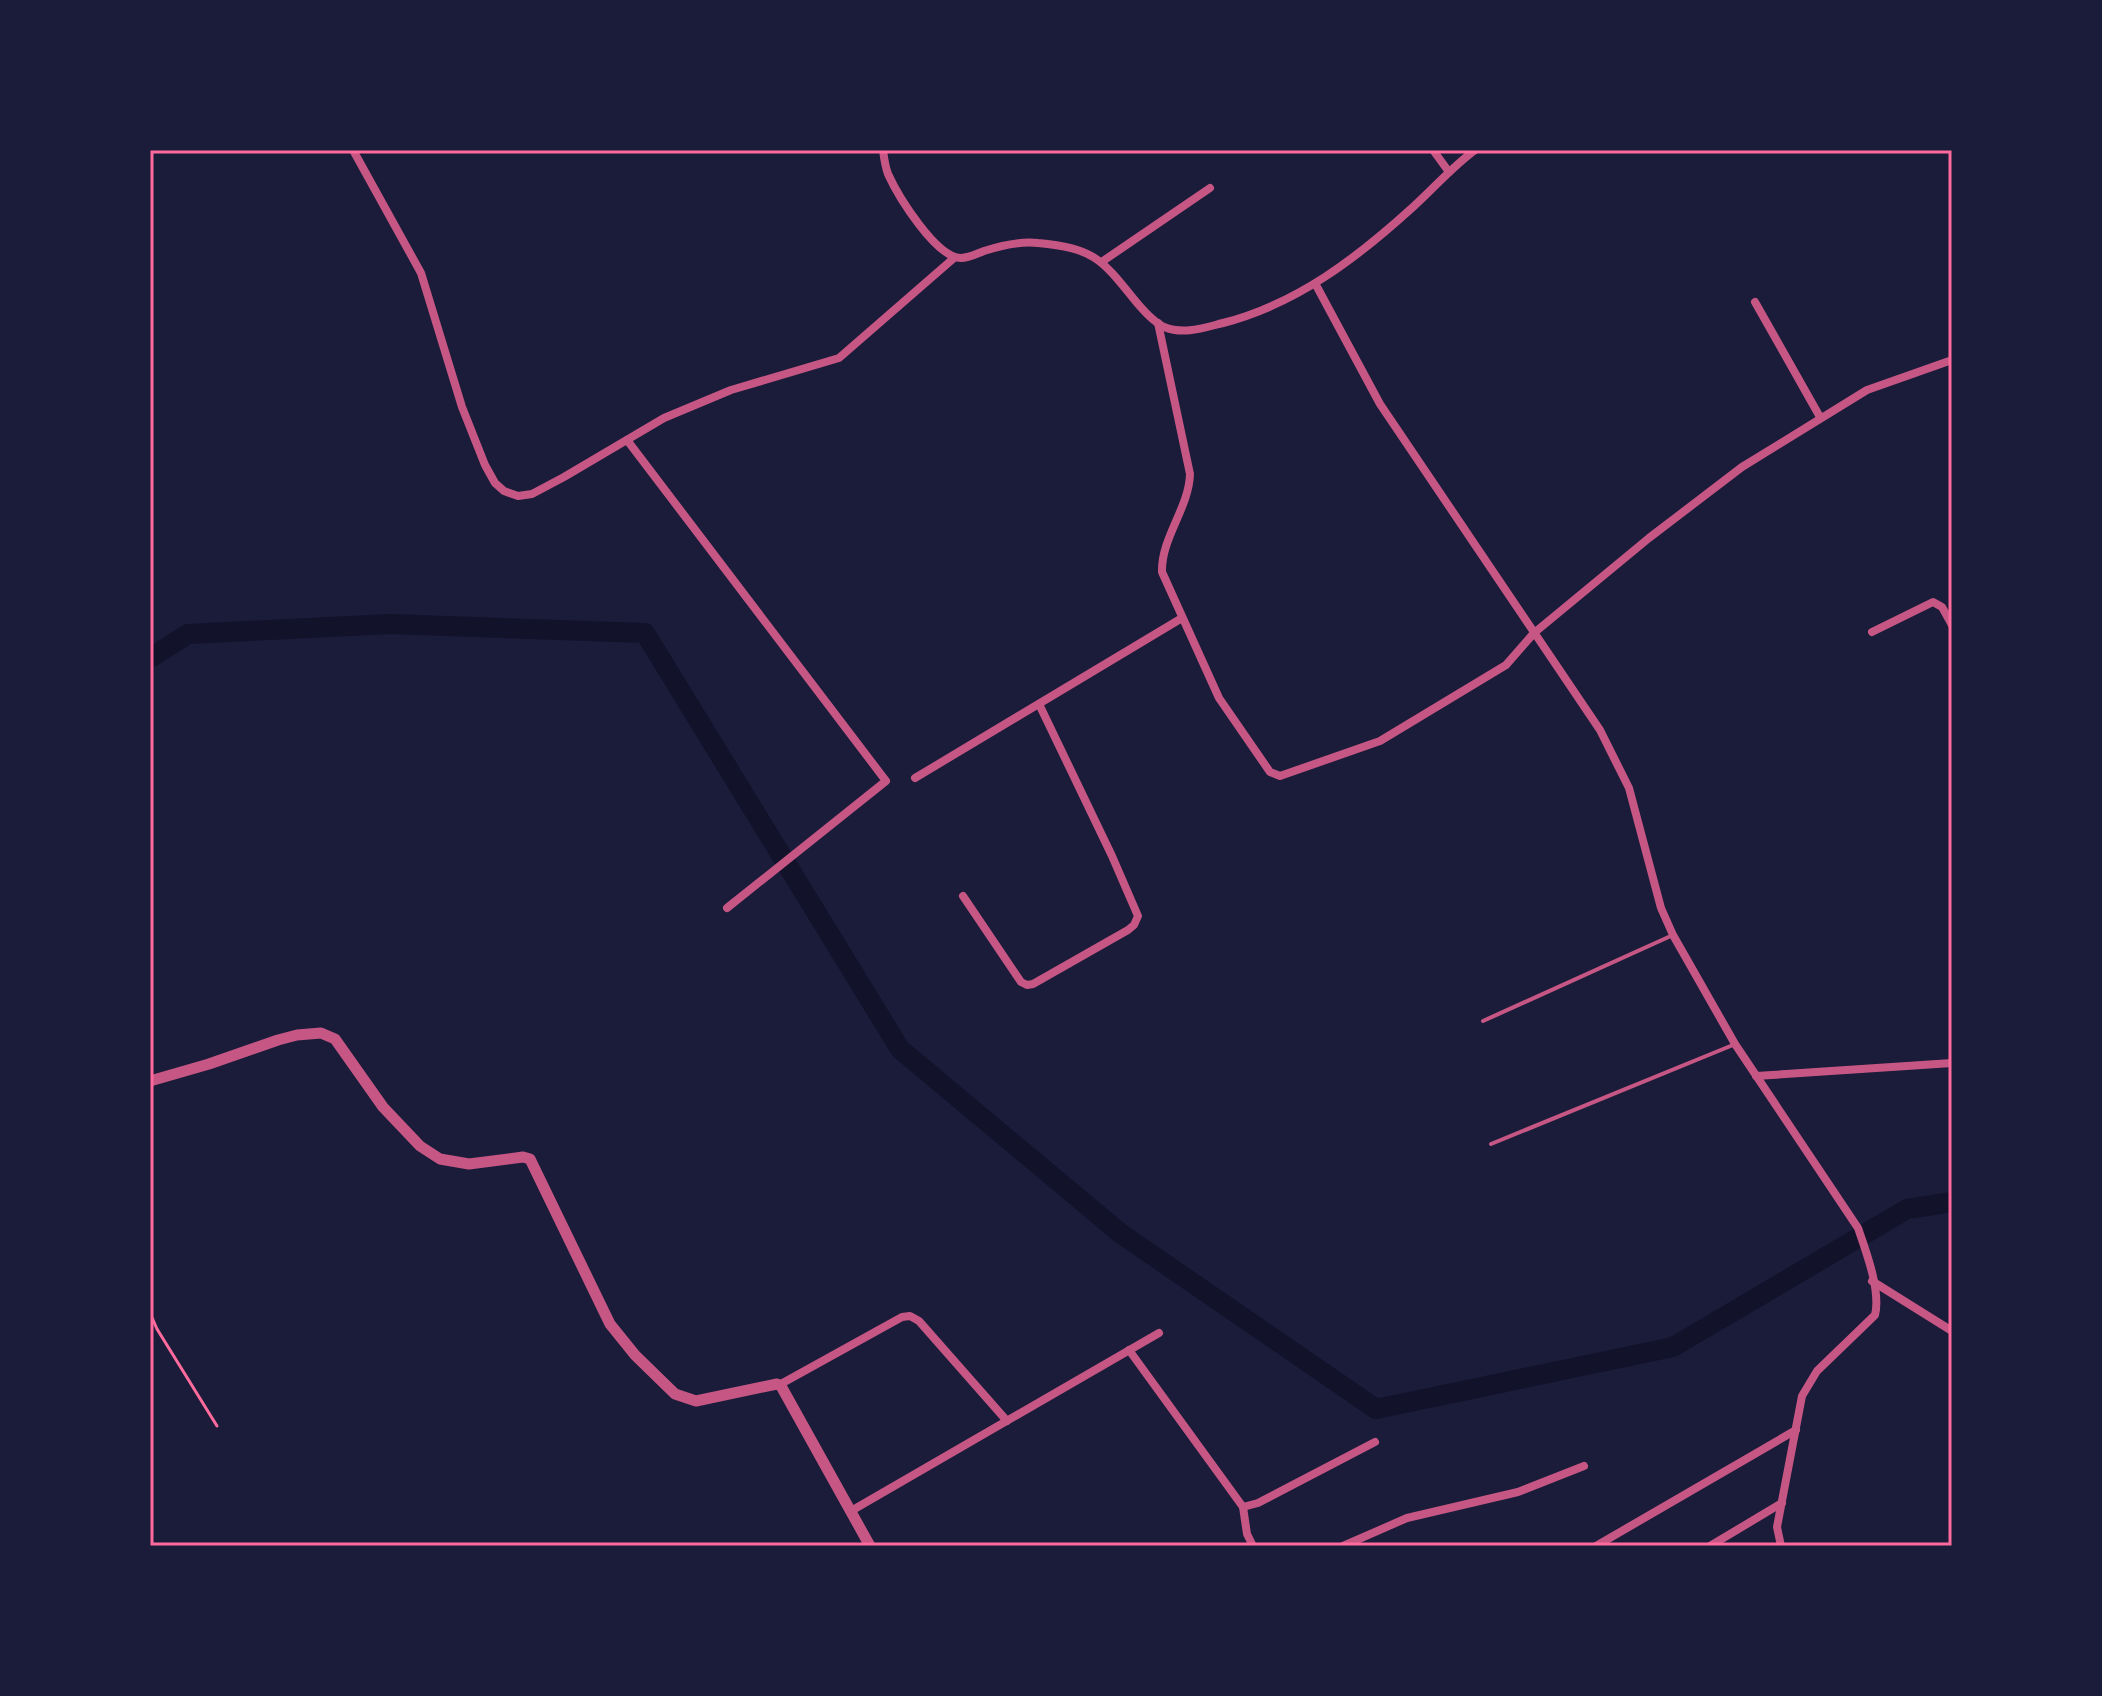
<svg xmlns="http://www.w3.org/2000/svg" width="2102" height="1696" font-family="'Crimson Pro',serif">
<rect width="100%" height="100%" fill="#1b1b3a"/>
<g fill="none" stroke-linecap="round" stroke-linejoin="round">
<polyline stroke="#12122b" stroke-width="20" points="150,658 188,634 390,624 645,633 900,1049 1120,1233 1376,1409 1673,1347 1907,1209 1952,1202"/>
<polyline stroke="#ff6b9d" stroke-width="3" points="150,1313 157,1329 217,1426"/>
<g stroke="#c65784" stroke-width="4">
<polyline points="1483,1021 1673,935"/>
<polyline points="1491,1144 1733,1045"/>
</g>
<g stroke="#c65784" stroke-width="8">
<polyline points="353,150 421,273 462,407 485,465 495,483 504,491 518,496 532,494 564,477 664,418 731,390 839,358 954,258"/>
<path d="M883 150C884 158 885 166 888 174 898 196 936 258 961 258 969 258 976 254 984 251 1000 246 1021 241 1038 243 1092 248 1101 258 1133 298 1141 308 1152 321 1164 327 1184 335 1203 328 1223 323 1297 304 1357 258 1413 207 1434 188 1452 167 1475 150"/>
<polyline points="1433,150 1449,172"/>
<polyline points="1103,261 1210,188"/>
<path d="M1316 285 1380 404 1600 730 1629 788 1661 908 1673 935 1735 1044 1858 1228C1866 1251 1881 1291 1875 1315L1817 1371 1802 1396 1777 1527 1781 1546"/>
<polyline points="1755,302 1820,417"/>
<path d="M1158 323 1190 474C1189 508 1161 538 1162 572L1219 698 1270 772 1280 776 1380 741 1506 665 1534 633 1649 538 1742 467 1867 390 1952 360"/>
<polyline points="627,440 886,781 727,908"/>
<polyline points="1872,632 1933,602 1942,607 1952,625"/>
<polyline points="915,778 1182,618"/>
<polyline points="963,896 1021,982 1027,985 1033,984 1128,930 1134,925 1138,916 1112,856 1039,704"/>
<polyline points="1756,1076 1952,1063"/>
<polyline points="1872,1281 1952,1331"/>
<polyline points="1129,1350 1243,1507 1258,1503 1375,1442"/>
<polyline points="779,1385 902,1317 910,1316 919,1321 1007,1421"/>
<polyline points="1243,1507 1247,1534 1253,1546"/>
<polyline points="851,1511 1159,1333"/>
<polyline points="1343,1546 1407,1518 1518,1492 1584,1466"/>
<polyline points="1596,1546 1796,1430"/>
<polyline points="1710,1546 1782,1503"/>
</g>
<polyline stroke="#c65784" stroke-width="11" points="150,1081 209,1064 278,1040 297,1035 321,1033 335,1039 383,1107 420,1146 440,1159 469,1164 523,1157 530,1159 610,1324 635,1355 675,1394 696,1401 777,1384 781,1386 870,1546"/>
</g>
<rect width="2102" height="1696" fill="none" stroke="#1b1b3a" stroke-width="304"/>
<rect x="152" y="152" width="1798" height="1392" fill="none" stroke="#ff6b9d" stroke-width="3"/>
</svg>
